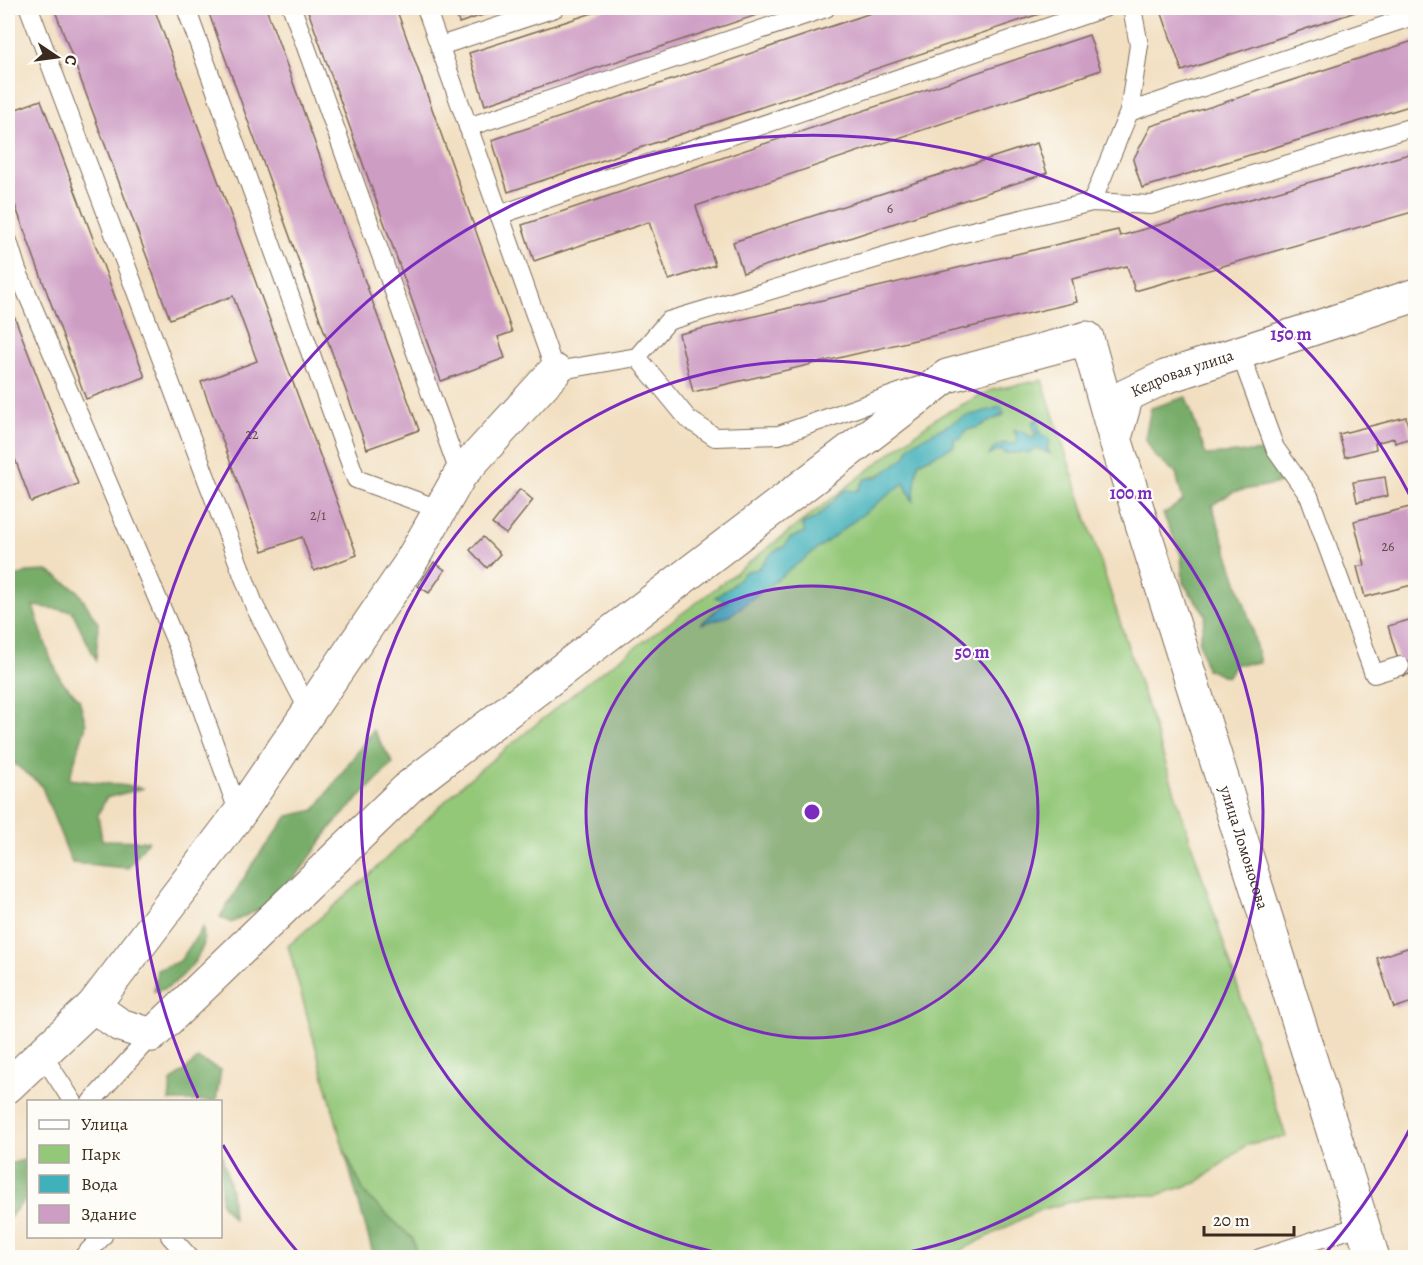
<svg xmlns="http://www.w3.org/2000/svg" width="1423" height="1265" font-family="Alegreya,serif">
<rect width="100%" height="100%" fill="#fdfcf7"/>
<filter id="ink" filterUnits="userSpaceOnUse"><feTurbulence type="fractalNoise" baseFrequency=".0167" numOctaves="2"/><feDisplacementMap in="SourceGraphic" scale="12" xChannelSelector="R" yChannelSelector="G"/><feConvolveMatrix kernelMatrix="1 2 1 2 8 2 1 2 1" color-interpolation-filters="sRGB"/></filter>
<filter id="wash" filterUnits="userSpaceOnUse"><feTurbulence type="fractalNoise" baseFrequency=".008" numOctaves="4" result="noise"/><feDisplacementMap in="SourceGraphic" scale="24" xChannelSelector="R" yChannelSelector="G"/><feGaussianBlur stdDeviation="1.35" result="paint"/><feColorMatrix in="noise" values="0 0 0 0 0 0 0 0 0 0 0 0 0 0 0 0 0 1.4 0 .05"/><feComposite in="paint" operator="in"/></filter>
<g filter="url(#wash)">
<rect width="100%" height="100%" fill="#f2dfc1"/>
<path fill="#94c879" stroke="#68794c" stroke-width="1.5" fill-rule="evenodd" d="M1042 380 1286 1137 1248 1144 1196 1183 1157 1195H1097L1037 1211 948 1257H417L412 1239 365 1194 344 1150 288 946 368 876 465 782 588 682 699 601 936 418 991 390ZM1001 407 1004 415C987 423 969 427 954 438V446L918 463 912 500 904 483 702 623 727 600 716 597 731 587 745 572 758 569 773 552 785 546 789 539 805 532 802 524 816 518 845 491H857L865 479C894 474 915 445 939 430 959 418 979 413 1001 407ZM1038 420 1040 434 1050 453 1036 448 1029 453C1019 451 1012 454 1003 453V443L1014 444 1018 440 1014 431 1033 439Z"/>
<g fill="#77ac69" stroke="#596b44" stroke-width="1.5">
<polygon points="1186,397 1206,455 1265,451 1281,483 1233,492 1212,505 1250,621 1260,663 1236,664 1227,677 1206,669 1199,641 1206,615 1183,583 1181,554 1163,514 1183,501 1176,473 1155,456 1145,438 1151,408"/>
<polygon points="48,571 77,590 98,623 96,660 72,611 33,606 50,657 61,680 79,699 86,725 69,779 144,788 106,798 98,815 102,840 148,841 128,868 72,863 41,785 11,761 8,763 8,581 27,572"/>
<polygon points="373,730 393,763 332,826 301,870 264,907 231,923 220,917 255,860 288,816 315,810"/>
<path d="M203 927C203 932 205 941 203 946 197 963 172 991 154 991L157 970 180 961Z"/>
<polygon points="198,1059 221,1070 216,1101 169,1101 171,1082"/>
<polygon points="344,1150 365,1194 413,1239 417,1257 374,1257"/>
<polygon points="221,1152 231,1190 233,1219 221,1203"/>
<polygon points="24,1160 28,1161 28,1197 8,1218 8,1164"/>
</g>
<g fill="#40b0ba" stroke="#3e6d6c" stroke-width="1.5">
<polygon points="1001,407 1004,414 976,428 966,430 961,438 954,439 954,446 918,463 913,501 904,483 729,616 701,624 727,601 715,597 731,587 745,572 758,569 773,552 785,546 789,539 805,532 802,524 816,518 845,490 857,491 865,479 878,477 905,457 911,444 963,417"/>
<path d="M1038 419 1040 434 1049 438 1050 443 1046 448 1051 454 1036 448 1029 453C1019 451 1012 454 1003 453L1002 449 989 455C995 444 1002 443 1014 444L1018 440 1014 430 1025 432 1033 439 1036 435 1032 422Z"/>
</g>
<g id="blocks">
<g fill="#ce9dc4">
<polygon points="54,8 154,8 357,555 314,571 302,537 263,551 201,382 257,361 233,296 170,319"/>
<polygon points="207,8 266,8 419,430 367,449"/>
<polygon points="307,8 396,8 512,332 498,337 505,358 441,381"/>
<polygon points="454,8 504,8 459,23"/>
<polygon points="608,8 778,8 485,105 469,53"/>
<polygon points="886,8 1057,8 508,192 492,140"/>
<polygon points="1160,8 1367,8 1182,71"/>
<polygon points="1089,35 1101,70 696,206 715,265 669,280 649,222 534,261 522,225"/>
<polygon points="1416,40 1416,104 1142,188 1133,160 1151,126"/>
<polygon points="41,100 145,377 86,399 8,186 8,112"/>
<polygon points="1037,143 1047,173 743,273 733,242"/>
<polygon points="1416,152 1416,211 1135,291 1127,266 1072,279 1077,302 693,392 679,334 1118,230 1120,236"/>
<polygon points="15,318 78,484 31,502 8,440 8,321"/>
<polygon points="1406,417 1411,438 1395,443 1394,438 1375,443 1376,449 1345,457 1339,434"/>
<polygon points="1385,477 1388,496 1357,502 1353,482"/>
<polygon points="520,489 533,500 506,534 492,524"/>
<polygon points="1410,507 1416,527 1416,584 1365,597 1357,567 1365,565 1354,521"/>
<polygon points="483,537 500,554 487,568 470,550"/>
<polygon points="434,562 445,570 429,593 418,586"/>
<polygon points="1416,618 1416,672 1403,676 1388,626"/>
<polygon points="1416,945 1416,1001 1394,1008 1377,958"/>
</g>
</g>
</g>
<g filter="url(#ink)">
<use href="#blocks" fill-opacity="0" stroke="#7b6957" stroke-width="1.5"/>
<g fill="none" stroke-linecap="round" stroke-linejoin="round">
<defs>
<g id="service">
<polyline points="29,8 255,607 309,711"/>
<polyline points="186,8 356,479 441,510"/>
<polyline points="292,8 460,475"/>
<polyline points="426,8 555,371 637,357 668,321 951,236 1092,202 1151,205 1416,126"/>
<polyline points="440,46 555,8"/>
<polyline points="1129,112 1416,15"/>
<polyline points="468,127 826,8"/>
<polyline points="1092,202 1129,112 1139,45 1132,8"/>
<polyline points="499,215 1104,8"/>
<polyline points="8,241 17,270 188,670 239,814"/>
<polyline points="1240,353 1275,448 1309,496 1374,674 1400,666"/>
<polyline points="637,357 688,419 715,437 779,435 919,386"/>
<polyline points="42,1054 73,1102"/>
<polyline points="91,1102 152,1035"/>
<polyline points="170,1236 190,1258"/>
<polyline points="82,1258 103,1236"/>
<polyline points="1260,1258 1363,1225"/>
</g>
<g id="minor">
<path id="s1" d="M1115 438 1127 395 1165 377 1416 295"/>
<path id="s2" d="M93 1006 120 1025 152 1035 410 786 947 376 1087 338 1115 438 1373 1258"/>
<polyline points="8,1086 93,1006 239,814 409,565 460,475 555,371"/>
</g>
</defs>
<use href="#service" stroke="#7b6957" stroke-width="20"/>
<use href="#minor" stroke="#7b6957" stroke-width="35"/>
<use href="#service" stroke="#fff" stroke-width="18"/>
<use href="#minor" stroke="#fff" stroke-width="33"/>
</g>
</g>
<circle cx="812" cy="812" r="226" fill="#7b2cbf" fill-opacity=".12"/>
<g fill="none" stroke="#7b2cbf" stroke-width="3">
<circle cx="812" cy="812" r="226"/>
<path d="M741 1257A451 451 0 1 1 883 1257"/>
<path d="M1415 1119A677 677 0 0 1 1323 1256M301 1256A677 677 0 0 1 223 1145M198 1098A677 677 0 0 1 1415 505"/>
</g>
<g text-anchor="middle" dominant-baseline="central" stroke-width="4.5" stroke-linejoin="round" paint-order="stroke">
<g font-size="14" fill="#604748">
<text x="890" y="208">6</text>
<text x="252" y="434">22</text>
<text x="318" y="515">2/1</text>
<text x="1388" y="546">26</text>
</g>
<g font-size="16" fill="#3b2a1e" stroke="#fdfcf7">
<text stroke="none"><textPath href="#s1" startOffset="104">Кедровая улица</textPath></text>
<text stroke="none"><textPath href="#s2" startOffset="1779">улица Ломоносова</textPath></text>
</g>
</g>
<circle cx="812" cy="812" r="9" fill="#7b2cbf" stroke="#fdfcf7" stroke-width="3"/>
<g font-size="18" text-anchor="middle" font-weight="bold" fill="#7b2cbf" stroke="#fdfcf7" stroke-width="4.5" stroke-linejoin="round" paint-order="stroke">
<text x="1291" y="340">150 m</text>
<text x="1131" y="499">100 m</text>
<text x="972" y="658">50 m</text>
</g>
<rect width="1423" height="1265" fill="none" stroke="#fdfcf7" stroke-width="30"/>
<rect x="27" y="1100" width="195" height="138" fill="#fdfcf7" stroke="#afa8a0" stroke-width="1.5"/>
<rect x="39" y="1120" width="30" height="9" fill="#ffffff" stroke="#afa8a0" stroke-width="1.5"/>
<text x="81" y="1130" font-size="18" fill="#3b2a1e">Улица</text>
<rect x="39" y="1145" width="30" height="18" fill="#94c879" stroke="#afa8a0" stroke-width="1.5"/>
<text x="81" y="1160" font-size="18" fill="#3b2a1e">Парк</text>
<rect x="39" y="1175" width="30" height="18" fill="#40b0ba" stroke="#afa8a0" stroke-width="1.5"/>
<text x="81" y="1190" font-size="18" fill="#3b2a1e">Вода</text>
<rect x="39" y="1205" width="30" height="18" fill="#ce9dc4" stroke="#afa8a0" stroke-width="1.5"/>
<text x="81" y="1220" font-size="18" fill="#3b2a1e">Здание</text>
<g transform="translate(57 57) rotate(103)" stroke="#fdfcf7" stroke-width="4.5" paint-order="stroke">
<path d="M0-4.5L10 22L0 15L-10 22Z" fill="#3b2a1e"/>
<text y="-9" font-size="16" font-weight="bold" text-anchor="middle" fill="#3b2a1e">С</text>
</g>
<path d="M1204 1226v9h90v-9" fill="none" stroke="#3b2a1e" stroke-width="3"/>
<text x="1213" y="1226" font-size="18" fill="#3b2a1e" stroke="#fdfcf7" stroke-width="4.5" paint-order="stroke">20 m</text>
</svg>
